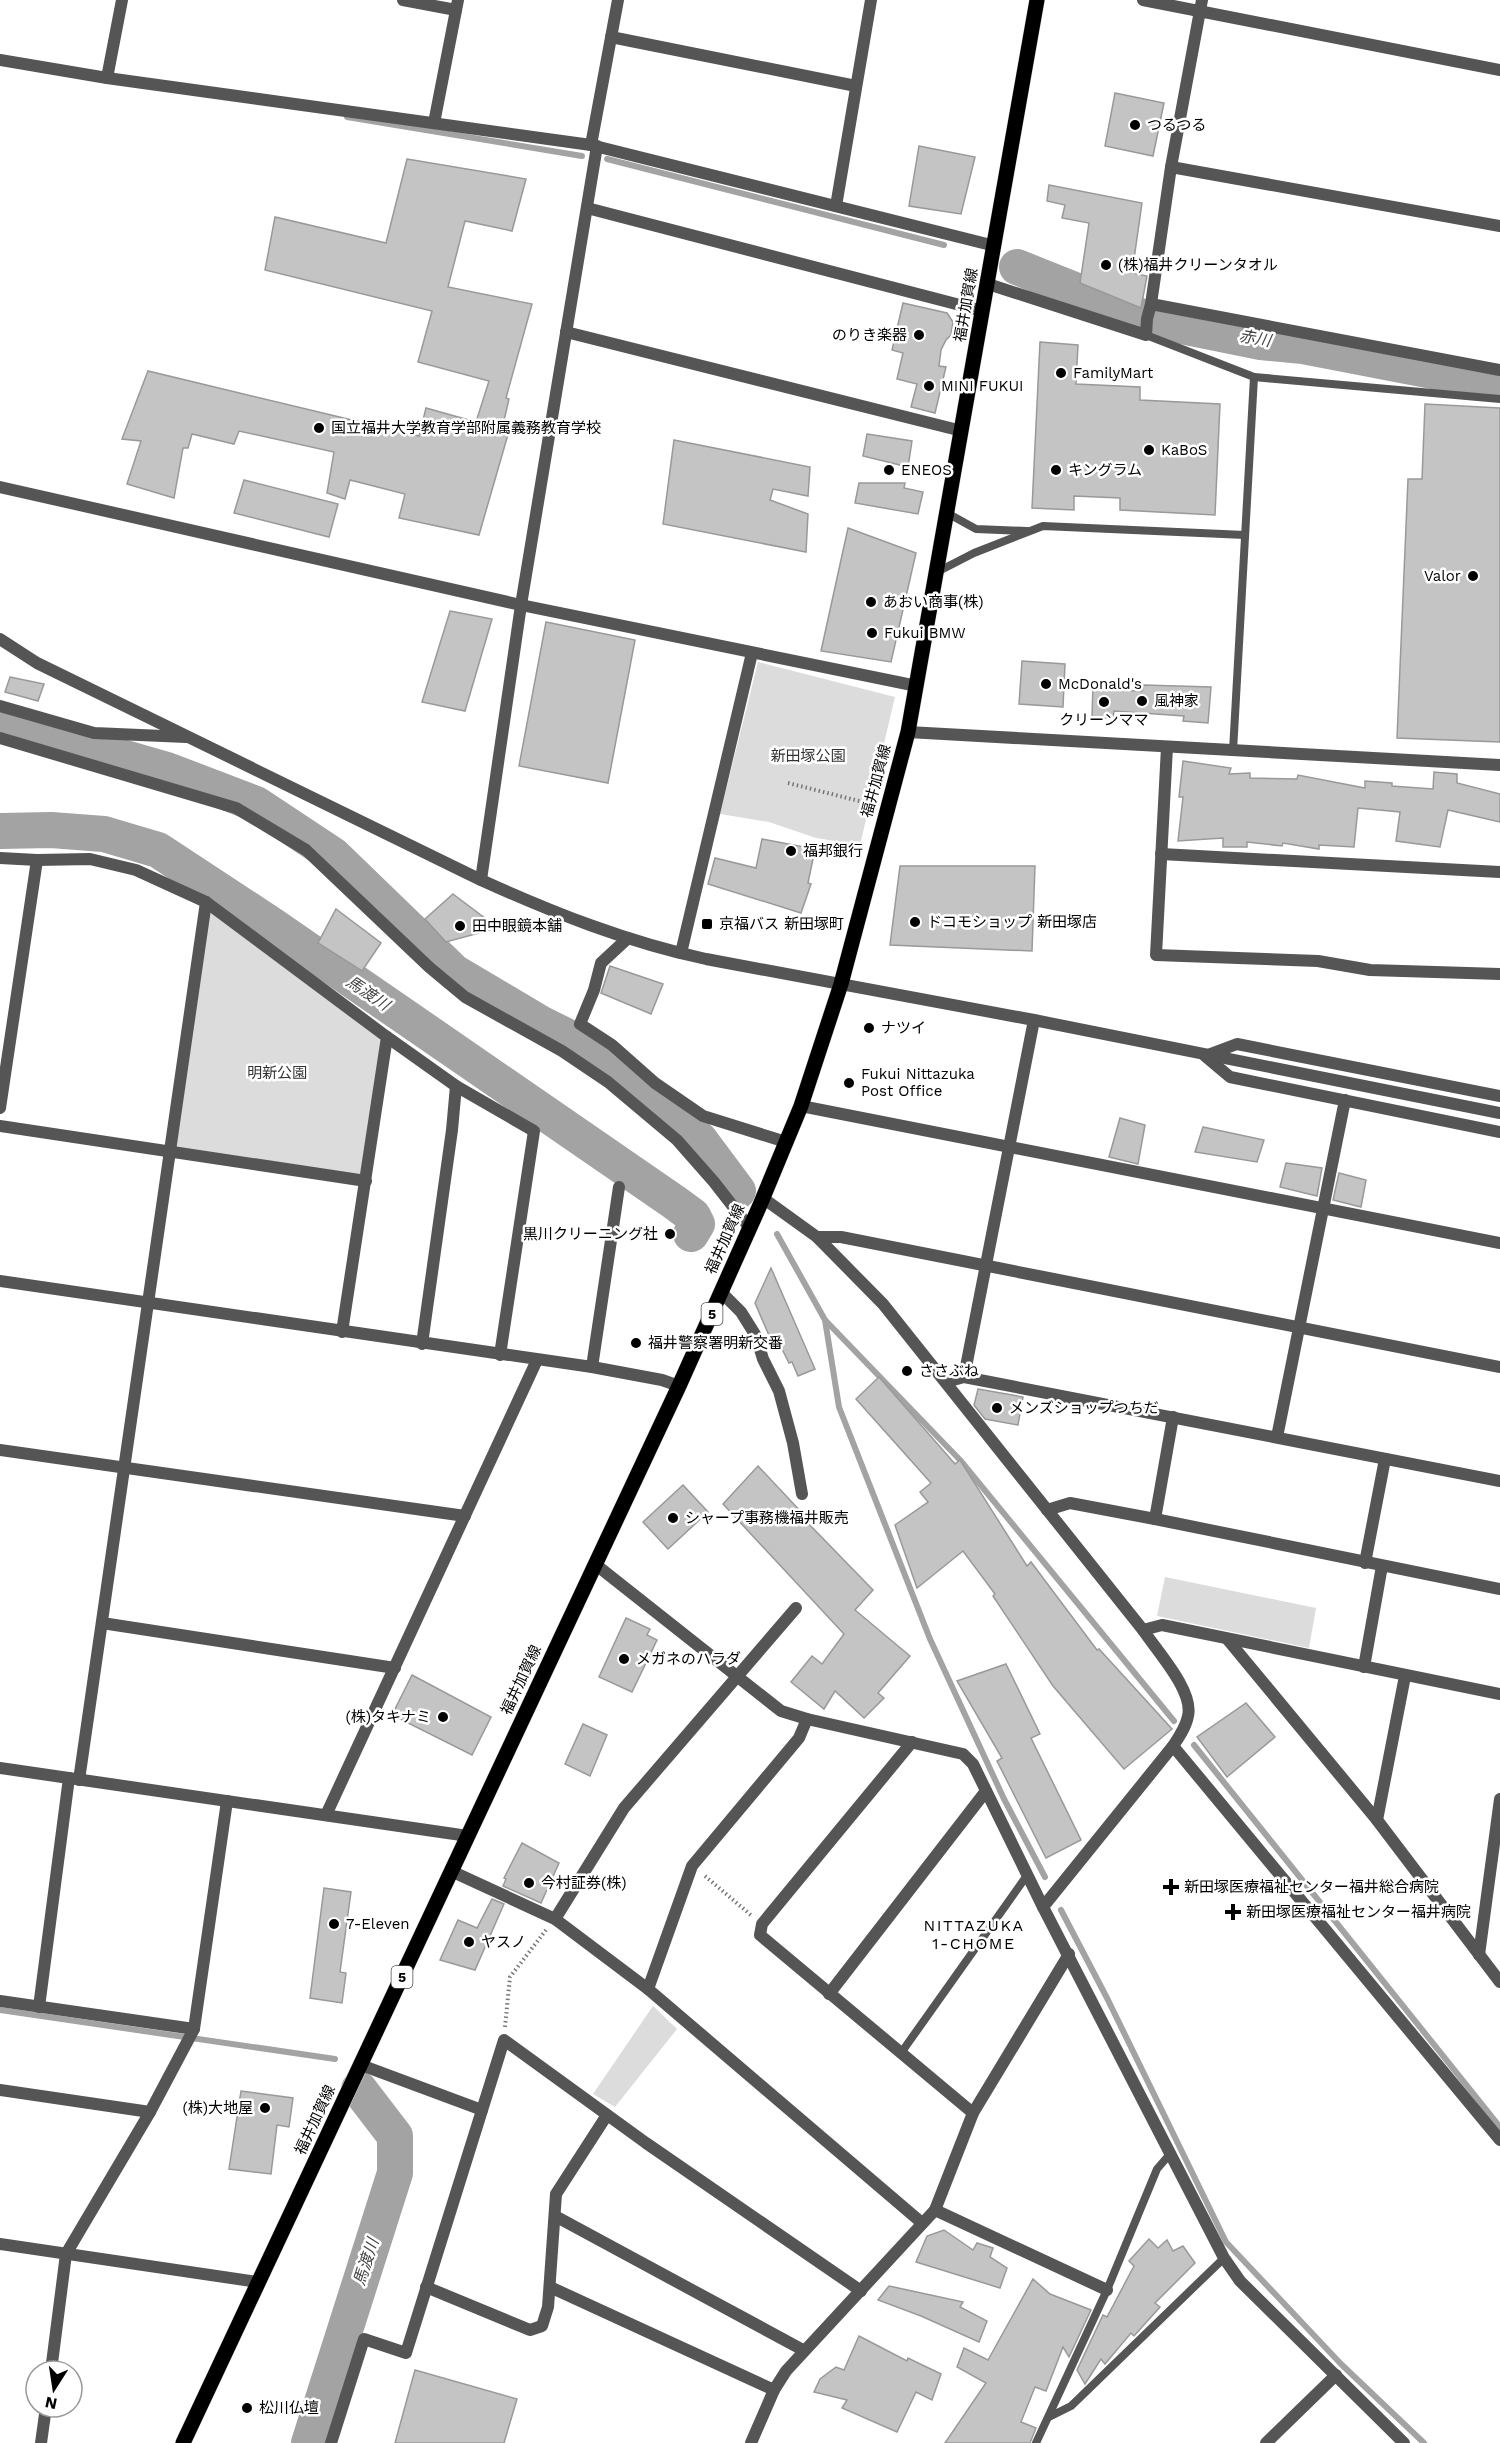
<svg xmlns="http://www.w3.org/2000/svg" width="1500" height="2443" font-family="'Work Sans','Noto Sans JP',sans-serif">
<rect width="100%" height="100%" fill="#fff"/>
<g fill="#dcdcdc">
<polygon points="758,662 895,697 860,845 816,838 769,822 720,814"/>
<polygon points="206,902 387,1037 366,1181 170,1152"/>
<polygon points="1165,1577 1316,1608 1309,1648 1157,1616"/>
<polygon points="653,2006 677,2029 615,2107 593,2094"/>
</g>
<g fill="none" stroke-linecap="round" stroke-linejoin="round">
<g stroke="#a3a3a3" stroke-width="6">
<polyline points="347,117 582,156"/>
<polyline points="607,159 944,245"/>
<polyline points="777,1234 825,1320 839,1407 930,1639 1004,1799 1045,1877"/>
<polyline points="826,1321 960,1460 1174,1721"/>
<polyline points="1194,1745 1500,2127"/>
<polyline points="1061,1910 1108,2000 1226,2242 1341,2364 1424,2443"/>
<polyline points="0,2010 335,2059"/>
</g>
<g stroke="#a3a3a3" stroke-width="36">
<polyline points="1017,267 1147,319 1261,342 1303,346 1500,384"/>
<polyline points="0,722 167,770 256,804 333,855 454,972 540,1023 604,1055 700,1140 738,1191"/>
<polyline points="0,831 51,830 104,834 158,850 272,925 674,1202 693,1216 697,1224 691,1234"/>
<polyline points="309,2443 395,2173 395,2136 359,2089"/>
</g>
</g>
<g fill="#c4c4c4" stroke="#999" stroke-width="1.5">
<polygon points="1115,93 1164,103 1153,156 1105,146"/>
<polygon points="919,146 975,157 961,214 909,206"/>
<polygon points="407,159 526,179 512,231 465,221 448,287 532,304 506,398 509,399 502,429 509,431 479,535 399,518 405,494 350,480 345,499 327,493 334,452 239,431 234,444 192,434 188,448 183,448 174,498 127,484 141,441 122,439 148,371 419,436 426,408 476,422 489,381 418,362 432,311 265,270 275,217 386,243"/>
<polygon points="1049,185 1142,203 1132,273 1147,276 1141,308 1080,283 1089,223 1062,218 1065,205 1047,201"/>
<polygon points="903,303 947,313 953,322 951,335 946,340 941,350 939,366 946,367 935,413 911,407 917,384 897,379 903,353 892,350"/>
<polygon points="1040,342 1078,345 1076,384 1140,387 1140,400 1220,404 1215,515 1120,510 1120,498 1074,496 1074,510 1032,508"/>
<polygon points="1425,404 1500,408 1500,742 1397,738 1408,479 1422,479"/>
<polygon points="867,434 912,441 908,467 863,456"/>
<polygon points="674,440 810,467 808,496 773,489 770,500 808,514 806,552 663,524"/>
<polygon points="244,480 338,504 329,537 234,513"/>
<polygon points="859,483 905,483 904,488 923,492 918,514 855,503"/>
<polygon points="848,528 916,553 891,662 821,651"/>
<polygon points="450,611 492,619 465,711 422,702"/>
<polygon points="546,622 635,640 608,783 519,766"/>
<polygon points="1022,661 1065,664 1063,707 1019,704"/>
<polygon points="10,677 44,684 38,701 5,692"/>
<polygon points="1093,683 1115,683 1114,690 1142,691 1144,685 1211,687 1208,723 1183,721 1184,716 1114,711 1113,718 1092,718"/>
<polygon points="1183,761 1231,768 1229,774 1250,773 1250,778 1297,779 1298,775 1365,788 1365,781 1392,783 1392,786 1433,789 1434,772 1457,774 1457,783 1500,794 1500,822 1448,810 1440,847 1396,841 1400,812 1358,808 1354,847 1319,845 1319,849 1283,843 1282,846 1247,842 1247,847 1223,847 1223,838 1178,841 1183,797 1179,797"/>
<polygon points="762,839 815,849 808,883 811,884 801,913 708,884 715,858 756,868"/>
<polygon points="900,866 1035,866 1032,951 890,945"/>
<polygon points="453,894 498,928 446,942 425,919"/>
<polygon points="336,909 381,943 362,971 318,943"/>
<polygon points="610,966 663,984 651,1014 601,993"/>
<polygon points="1120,1118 1145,1125 1138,1164 1109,1157"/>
<polygon points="1203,1127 1264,1140 1257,1162 1195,1152"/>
<polygon points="1286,1163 1322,1168 1317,1196 1280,1187"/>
<polygon points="1339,1173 1366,1180 1361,1207 1333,1200"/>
<polygon points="771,1268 815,1369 798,1376 792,1362 789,1363 780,1345 774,1347 755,1303"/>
<polygon points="879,1377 955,1464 960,1460 1027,1566 1031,1562 1097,1650 1099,1649 1172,1729 1124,1769 1053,1686 993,1596 995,1594 963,1551 917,1588 895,1525 928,1502 920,1492 931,1483 856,1399"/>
<polygon points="978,1389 1023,1397 1018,1425 985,1419 974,1405"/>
<polygon points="758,1466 805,1516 803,1518 873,1590 855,1610 910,1656 878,1693 884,1698 864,1718 835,1691 824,1709 791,1682 812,1656 822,1664 844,1634 723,1504"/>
<polygon points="683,1485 708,1512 668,1549 643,1522"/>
<polygon points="626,1618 650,1629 647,1635 657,1640 632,1692 599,1677"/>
<polygon points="1006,1664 1040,1734 1031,1738 1081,1840 1046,1858 997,1761 1002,1758 957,1681"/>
<polygon points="412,1675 491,1717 472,1755 392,1715"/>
<polygon points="1246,1703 1275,1737 1227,1777 1197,1737"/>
<polygon points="583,1724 607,1735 590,1776 565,1764"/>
<polygon points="522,1843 559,1863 541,1903 503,1886 506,1879 504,1878"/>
<polygon points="324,1888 351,1892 340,1972 346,1973 342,2003 310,1998"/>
<polygon points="492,1899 504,1904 475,1970 440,1960 458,1920 477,1928"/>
<polygon points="241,2091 293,2098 289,2127 277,2125 271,2174 229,2169"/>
<polygon points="944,2230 973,2250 977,2243 993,2248 990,2257 1007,2268 1000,2288 916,2262 927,2236"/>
<polygon points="1149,2239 1158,2248 1167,2240 1173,2251 1183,2246 1195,2263 1155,2303 1160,2307 1134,2336 1131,2333 1105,2364 1101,2359 1085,2384 1077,2370 1103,2315 1107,2317 1134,2266 1129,2261"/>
<polygon points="1033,2279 1050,2294 1091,2310 1069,2357 1063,2347 1046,2391 1035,2387 1021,2422 1036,2428 1030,2443 945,2443 986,2383 957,2367 964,2348 988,2360"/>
<polygon points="889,2286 963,2302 960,2307 987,2321 979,2342 921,2316 878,2300"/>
<polygon points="859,2336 907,2361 908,2358 941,2374 932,2400 916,2392 897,2432 842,2408 847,2400 814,2392 820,2379 836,2367 844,2370"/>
<polygon points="415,2370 517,2399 504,2443 395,2443"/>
</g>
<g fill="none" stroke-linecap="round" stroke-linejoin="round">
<defs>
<polyline id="primary" points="183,2443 679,1386 760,1205 801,1106 841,984 908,732 1037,0"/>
</defs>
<use href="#primary" stroke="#dbdbdb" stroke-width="16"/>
<g stroke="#777" stroke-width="4" stroke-dasharray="1.5 3" stroke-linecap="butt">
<polyline points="788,783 871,804"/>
<polyline points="705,1876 752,1916"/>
<polyline points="505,2027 510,1977 546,1930"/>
</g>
<g stroke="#555" stroke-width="8">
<polyline points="1146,335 1254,377 1233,751"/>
<polyline points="1254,377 1500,399"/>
<polyline points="947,513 976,529 1027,531"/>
<polyline points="937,572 974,553 1043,526 1245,535"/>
<polyline points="901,2053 1028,1874"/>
<polyline points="1049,2417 1071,2406 1224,2258"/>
<polyline points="1036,2443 1107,2290 1157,2169 1170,2154"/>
</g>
<g stroke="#555" stroke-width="12">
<polyline points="403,0 456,10"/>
<polyline points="1143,0 1500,70"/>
<polyline points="1202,0 1171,167 1151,304 1500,370"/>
<polyline points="611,37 856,86"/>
<polyline points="0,60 107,78 591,145 995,246"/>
<polyline points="107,78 122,0"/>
<polyline points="434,123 458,0"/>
<polyline points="591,145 618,0"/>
<polyline points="1171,167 1500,226"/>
<polyline points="836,206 871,0"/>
<polyline points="587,208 983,311"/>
<polyline points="988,284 1146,335 1147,319 1151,304"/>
<polyline points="566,332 962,431"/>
<polyline points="0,487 521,605 917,686"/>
<polyline points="0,706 94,733 186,737"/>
<polyline points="0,738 236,808 306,850 429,967 465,997 562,1051 608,1082 677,1140 714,1182 749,1227"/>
<polyline points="1167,747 1156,955 1318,961 1370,970 1500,974"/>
<polyline points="1161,854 1500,872"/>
<polyline points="0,858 37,860 90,859 136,870 206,902 387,1037 342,1332"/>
<polyline points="481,880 521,605 597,146"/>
<polyline points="628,938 601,963 594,990 580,1024 612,1045 655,1083 703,1116 786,1142"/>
<polyline points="681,953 752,653"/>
<polyline points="387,1037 456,1086 534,1131 500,1355"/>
<polyline points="1500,1096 1237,1044 1205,1056 1230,1077 1500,1132"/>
<polyline points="801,1106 1500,1243"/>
<polyline points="0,1108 37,860"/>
<polyline points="0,1126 366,1181"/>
<polyline points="817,1237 841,1237 1500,1367"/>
<polyline points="0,1281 592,1367 662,1380 679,1386"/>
<polyline points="722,1293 741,1312 756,1336 763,1359 779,1391 793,1443 802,1494"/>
<polyline points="422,1344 452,1130 456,1086"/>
<polyline points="592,1367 619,1187"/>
<polyline points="964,1377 1034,1020"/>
<polyline points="946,1382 964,1377 1500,1481"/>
<polyline points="1277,1437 1345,1100"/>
<polyline points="0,1450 465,1516"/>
<polyline points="1047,1510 1070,1503 1155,1519 1500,1589"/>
<polyline points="1155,1519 1173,1417"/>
<polyline points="1365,1563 1385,1459"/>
<polyline points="595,1564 781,1711 807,1719 963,1754 973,1764 1043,1907"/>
<polyline points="102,1623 395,1668"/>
<polyline points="1143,1630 1162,1625 1500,1694"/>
<polyline points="1228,1640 1377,1820 1500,1982"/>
<polyline points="1364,1667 1382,1566"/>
<polyline points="912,1742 762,1924 760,1935 973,2113"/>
<polyline points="1173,1746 1500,2140"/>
<polyline points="79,1780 206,902"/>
<polyline points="326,1815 537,1360"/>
<polyline points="1377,1820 1405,1676"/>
<polyline points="451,1871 555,1919 648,1989 922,2223"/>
<polyline points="555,1919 624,1808 796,1608"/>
<polyline points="1479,1955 1500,1799"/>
<polyline points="648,1989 692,1866 799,1738 807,1719"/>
<polyline points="829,1994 986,1791"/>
<polyline points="0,2001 194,2029"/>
<polyline points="39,2007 69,1778"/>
<polyline points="361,2065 482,2110"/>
<polyline points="0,2090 150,2112"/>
<polyline points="935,2210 1107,2290"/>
<polyline points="555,2216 803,2350"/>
<polyline points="426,2287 530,2330 542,2326 548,2307 556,2194 607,2115"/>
<polyline points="550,2287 774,2390"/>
<polyline points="51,2371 66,2254 150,2112 194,2029 227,1801"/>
<polyline points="41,2443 46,2407"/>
<polyline points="331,2443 364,2339 406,2353 504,2040 646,2143 861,2291"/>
<polyline points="751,2443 774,2390 786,2371 935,2210 973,2113 1069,1954"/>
<polyline points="1266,2443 1336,2375"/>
</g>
<g stroke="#555" stroke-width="12">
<path d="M0 639 37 663 481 880C554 913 627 942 706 959L1034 1020 1500 1113"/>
<polyline points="908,732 1500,765"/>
<path d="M763 1198 817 1237 883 1304 1143 1630C1157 1651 1194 1691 1188 1716 1186 1727 1179 1737 1173 1746L1043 1907 1224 2258 1240 2281 1404 2443"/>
<polyline points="0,1768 468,1836"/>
<polyline points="0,2244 258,2282"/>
</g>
<use href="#primary" stroke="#000" stroke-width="15"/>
</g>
<g fill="#000" stroke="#fff" stroke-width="2">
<circle cx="1135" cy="125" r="6"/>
<circle cx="1106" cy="265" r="6"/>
<circle cx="919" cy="335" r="6"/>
<circle cx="1061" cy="373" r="6"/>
<circle cx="929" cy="386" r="6"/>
<circle cx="319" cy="428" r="6"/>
<circle cx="1149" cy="450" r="6"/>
<circle cx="889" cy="470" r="6"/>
<circle cx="1056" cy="470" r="6"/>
<circle cx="1473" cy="576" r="6"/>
<circle cx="871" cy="602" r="6"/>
<circle cx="872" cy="633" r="6"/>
<circle cx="1046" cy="684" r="6"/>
<circle cx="1142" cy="701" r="6"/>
<circle cx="1104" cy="702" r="6"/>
<circle cx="791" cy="851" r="6"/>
<circle cx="915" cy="922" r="6"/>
<rect x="701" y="918" width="12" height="12" rx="3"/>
<circle cx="460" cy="926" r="6"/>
<circle cx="869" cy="1028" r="6"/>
<circle cx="849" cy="1083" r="6"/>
<circle cx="670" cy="1234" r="6"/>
<circle cx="636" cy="1343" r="6"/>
<circle cx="907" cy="1371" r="6"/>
<circle cx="997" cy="1408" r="6"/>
<circle cx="673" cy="1518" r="6"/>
<circle cx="624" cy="1659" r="6"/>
<circle cx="443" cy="1717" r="6"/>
<circle cx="529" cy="1883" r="6"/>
<path d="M1168 1878h6v6h6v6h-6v6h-6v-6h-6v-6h6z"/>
<path d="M1230 1903h6v6h6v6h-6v6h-6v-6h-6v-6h6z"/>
<circle cx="334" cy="1924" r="6"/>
<circle cx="469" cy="1942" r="6"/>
<circle cx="265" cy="2108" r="6"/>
<circle cx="247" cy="2408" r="6"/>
</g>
<g text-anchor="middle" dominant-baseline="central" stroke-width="5" stroke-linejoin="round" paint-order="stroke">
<g fill="#fff" stroke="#4c4c4c" stroke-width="1.5">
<rect x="701.5" y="1303" width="21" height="22" rx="4.5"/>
<rect x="391.5" y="1966" width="21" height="22" rx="4.5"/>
</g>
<g font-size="14" font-weight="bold" fill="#000">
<text x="712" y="1314">5</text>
<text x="402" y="1977">5</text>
</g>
<g font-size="15" fill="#000" stroke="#fff" text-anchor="start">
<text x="1147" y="125">つるつる</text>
<text x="1118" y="265">(株)福井クリーンタオル</text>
<text x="907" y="335" text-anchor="end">のりき楽器</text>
<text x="1073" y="373">FamilyMart</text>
<text x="941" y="386">MINI FUKUI</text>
<text x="331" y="428">国立福井大学教育学部附属義務教育学校</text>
<text x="1161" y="450">KaBoS</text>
<text x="901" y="470">ENEOS</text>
<text x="1068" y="470">キングラム</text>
<text x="1461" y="576" text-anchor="end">Valor</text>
<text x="883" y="602">あおい商事(株)</text>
<text x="884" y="633">Fukui BMW</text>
<text x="1058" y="684">McDonald's</text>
<text x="1154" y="701">風神家</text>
<text x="1104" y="720" text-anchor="middle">クリーンママ</text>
<text x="803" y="851">福邦銀行</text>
<text x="927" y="922">ドコモショップ 新田塚店</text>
<text x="719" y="924">京福バス 新田塚町</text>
<text x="472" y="926">田中眼鏡本舗</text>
<text x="881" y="1028">ナツイ</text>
<text x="861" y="1074">Fukui Nittazuka<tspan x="861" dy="17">Post Office</tspan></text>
<text x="658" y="1234" text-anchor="end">黒川クリーニング社</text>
<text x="648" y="1343">福井警察署明新交番</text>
<text x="919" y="1371">ささぶね</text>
<text x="1009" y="1408">メンズショップつちだ</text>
<text x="685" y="1518">シャープ事務機福井販売</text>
<text x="636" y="1659">メガネのハラダ</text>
<text x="431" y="1717" text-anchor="end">(株)タキナミ</text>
<text x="541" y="1883">今村証券(株)</text>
<text x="1184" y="1887">新田塚医療福祉センター福井総合病院</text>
<text x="1246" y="1912">新田塚医療福祉センター福井病院</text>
<text x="346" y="1924">7-Eleven</text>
<text x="481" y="1942">ヤスノ</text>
<text x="253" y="2108" text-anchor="end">(株)大地屋</text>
<text x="259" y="2408">松川仏壇</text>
</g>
<g font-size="15" fill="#000" stroke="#fff">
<text transform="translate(966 305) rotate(-80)">福井加賀線</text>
<text transform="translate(876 781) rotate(-75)">福井加賀線</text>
<text transform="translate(725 1239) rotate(-66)">福井加賀線</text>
<text transform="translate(521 1680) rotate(-65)">福井加賀線</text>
<text transform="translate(315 2120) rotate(-65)">福井加賀線</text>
</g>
<g font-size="15" fill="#333" stroke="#fff">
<text x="808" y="756">新田塚公園</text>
<text x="277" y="1073">明新公園</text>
</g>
<g font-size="16" font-style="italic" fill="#444" stroke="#fff">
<text transform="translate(1255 338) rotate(10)">赤川</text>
<text transform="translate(368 993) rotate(34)">馬渡川</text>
<text transform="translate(366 2262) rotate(-72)">馬渡川</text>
</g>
<g font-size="16" letter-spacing="1.5" fill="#000" stroke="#fff">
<text x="974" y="1925">NITTAZUKA<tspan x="974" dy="18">1-CHOME</tspan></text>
</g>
</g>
<g transform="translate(54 2389) rotate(192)"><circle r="28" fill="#ffffff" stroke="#999999" stroke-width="1.5"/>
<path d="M0-4.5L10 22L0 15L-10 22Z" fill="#000000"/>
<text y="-9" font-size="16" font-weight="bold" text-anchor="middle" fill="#000000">N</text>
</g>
</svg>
